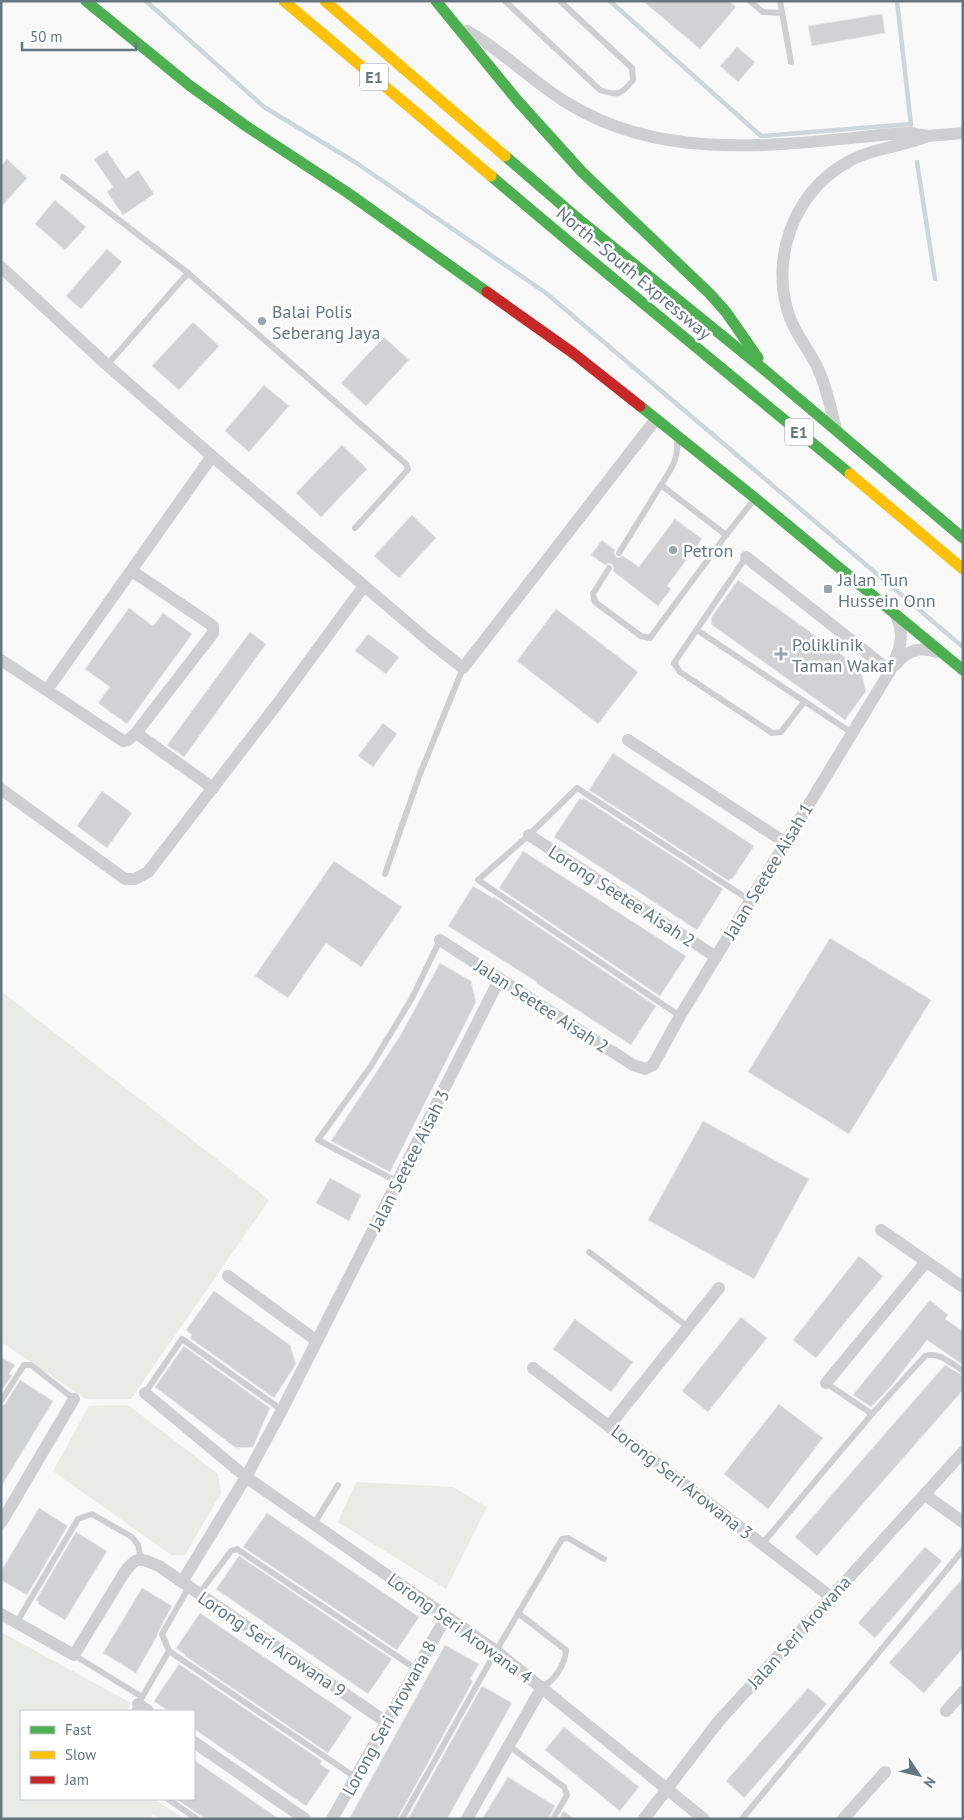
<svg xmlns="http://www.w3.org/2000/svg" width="964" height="1820" font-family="'PT Sans',sans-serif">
<rect width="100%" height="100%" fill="#f9f9f9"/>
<g fill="#e8ebe6">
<polygon points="1,991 269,1200 131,1399 86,1399 1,1342"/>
<polygon points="128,1405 218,1474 221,1493 185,1555 171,1555 53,1471 89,1406"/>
<polygon points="356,1482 453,1487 487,1507 446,1589 338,1522"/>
<polygon points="1,1632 131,1703 127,1711 21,1711 21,1799 154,1799 185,1819 160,1819 153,1814 150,1819 1,1819"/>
</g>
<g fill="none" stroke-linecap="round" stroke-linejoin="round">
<g stroke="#ced6d9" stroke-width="4.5">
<polyline points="146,1 264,107 355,162 546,293 963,647"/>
<polyline points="610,1 761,136 911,124"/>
<polyline points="897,1 911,125"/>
<polyline points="917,162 935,279"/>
</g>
</g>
<g fill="#d0d2d3" stroke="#e8e8e8">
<polygon points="643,1 729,1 736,7 700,49"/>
<polygon points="882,14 885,33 812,46 808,26"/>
<polygon points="737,47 755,62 738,82 720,66"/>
<polygon points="107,151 126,179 138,170 154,194 123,215 107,192 113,187 94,159"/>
<polygon points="7,159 27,178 1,207 1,166"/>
<polygon points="55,200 86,227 65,250 35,224"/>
<polygon points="107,249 122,262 81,309 66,296"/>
<polygon points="193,322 219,346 179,390 152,366"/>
<polygon points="384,337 409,360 366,406 341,383"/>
<polygon points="264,385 289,406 249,452 225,431"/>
<polygon points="342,445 367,469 321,517 296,493"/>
<polygon points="412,515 436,538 399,578 374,556"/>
<polygon points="675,519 702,539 667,586 671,589 658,606 613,571 614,568 612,564 609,563 605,565 591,555 602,540 615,550 614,553 616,557 619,558 623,556 639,567"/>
<polygon points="738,580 860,668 866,691 845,720 712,625 711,618"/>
<polygon points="129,608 153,626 163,613 192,634 127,724 98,703 110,687 85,669"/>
<polygon points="556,609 638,672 598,724 517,661"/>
<polygon points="250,632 266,644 184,757 167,745"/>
<polygon points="368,634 399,657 386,674 355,651"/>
<polygon points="383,723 397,734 373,767 358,756"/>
<polygon points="613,753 754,846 732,879 731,878 729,881 589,790"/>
<polygon points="102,791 132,813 107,848 77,826"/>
<polygon points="580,798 582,800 583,798 723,889 697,930 554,837"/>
<polygon points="523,851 686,956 660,996 499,888"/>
<polygon points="334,861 402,907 361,967 326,943 288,998 255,976"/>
<polygon points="473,886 493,898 494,897 656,1006 631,1045 536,983 537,982 448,926"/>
<polygon points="830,938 931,1000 849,1134 748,1072"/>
<polygon points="440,963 471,981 476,1002 390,1172 331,1141 400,1036"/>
<polygon points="703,1121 809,1179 754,1279 648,1220"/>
<polygon points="330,1178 361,1195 349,1221 316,1203"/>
<polygon points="859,1256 883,1276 816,1358 793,1340"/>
<polygon points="214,1291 290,1345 296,1364 274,1398 190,1338 192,1335 186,1330"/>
<polygon points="930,1300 948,1315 945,1319 963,1331 963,1365 927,1340 892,1385 871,1407 853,1395"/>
<polygon points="741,1317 767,1338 708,1412 682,1391"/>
<polygon points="575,1319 633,1362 611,1392 553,1349"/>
<polygon points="184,1346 270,1408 253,1447 236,1448 155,1387"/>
<polygon points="1,1357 15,1365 9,1374 12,1375 1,1391"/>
<polygon points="945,1365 963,1376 963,1390 817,1556 795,1537"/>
<polygon points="20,1380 53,1401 1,1487 1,1406 5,1404"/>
<polygon points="779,1404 823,1438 768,1509 724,1474"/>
<polygon points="39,1508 66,1525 67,1527 27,1595 1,1580 1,1571"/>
<polygon points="267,1513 419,1617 397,1650 243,1547"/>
<polygon points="76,1532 107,1551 65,1620 38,1604 39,1602 36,1600"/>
<polygon points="925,1547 942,1561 875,1638 858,1623"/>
<polygon points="239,1556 392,1659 368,1694 216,1589"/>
<polygon points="963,1578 963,1648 924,1693 889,1663"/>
<polygon points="142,1588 172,1606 158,1632 157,1636 136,1673 103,1653"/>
<polygon points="200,1613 352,1717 328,1753 185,1656 186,1655 176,1648"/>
<polygon points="445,1645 479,1664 470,1679 473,1681 397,1819 349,1819"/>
<polygon points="179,1664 322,1761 320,1764 330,1771 306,1806 194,1729 194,1711 168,1711 154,1701"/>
<polygon points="482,1686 512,1703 447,1819 408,1819"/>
<polygon points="808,1688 827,1704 744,1798 726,1781"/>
<polygon points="564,1727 639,1787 620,1811 545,1750"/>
<polygon points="194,1760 279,1819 205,1819 201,1816 176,1799 194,1799"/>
<polygon points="508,1777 555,1806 548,1819 482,1819"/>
<polygon points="563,1811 575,1819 559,1819"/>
</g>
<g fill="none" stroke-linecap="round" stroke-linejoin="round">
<g stroke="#cecfd0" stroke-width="6">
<path d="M505 1 600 90C618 96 621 95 633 80L632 68 560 1"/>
<polyline points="750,1 763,12 782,13"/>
<polyline points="780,1 791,62"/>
<polyline points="63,177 188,273 406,464 408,469 404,474 355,528"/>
<polyline points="107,365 188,273"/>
<path d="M677 442C679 459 670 471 661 485L726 535 753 501"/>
<polyline points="619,553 661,485"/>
<polyline points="746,557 674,663 680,672 772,733 781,732 804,702"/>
<polyline points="609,568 593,594 595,602 641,636 650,638 726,535"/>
<polyline points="697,630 852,733"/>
<polyline points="385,874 420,774 463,668"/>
<polyline points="680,1016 478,880 529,835 577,788 751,901"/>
<polyline points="398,1182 318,1140 371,1066 412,998 440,940"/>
<polyline points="589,1252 688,1327"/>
<polyline points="826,1383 872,1414"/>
<polyline points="145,1393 182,1339 282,1410"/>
<polyline points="1,1401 24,1365 31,1365 74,1399"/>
<polyline points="314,1524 338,1485"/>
<path d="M762 1544 872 1414 925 1356C939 1351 952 1364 963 1371"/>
<polyline points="199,1594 231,1551 237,1549 416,1669"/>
<path d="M518 1613 566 1650C565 1665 555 1680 542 1687"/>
<polyline points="17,1622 78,1519 92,1514 132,1537 138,1545 141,1558"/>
<polyline points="169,1651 355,1777"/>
<polyline points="74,1655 142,1697"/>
<polyline points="134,1711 169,1651 162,1634 189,1587"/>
<polyline points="509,1746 564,1787 567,1795 553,1819"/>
<polyline points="168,1799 197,1819"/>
<polyline points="402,1819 496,1651 562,1539 568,1538 604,1559"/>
<polyline points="742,1819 963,1550"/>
</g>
<g stroke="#cecfd0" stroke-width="12">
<path d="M467 31C504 51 533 83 569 104 667 164 784 144 892 134L910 133 928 136 963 133"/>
<polyline points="1,267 107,365 212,456 430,642 463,668 656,419"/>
<path d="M836 429C831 410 827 389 819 371 811 352 797 337 790 318 769 261 793 193 846 163 871 148 902 147 928 136"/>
<polyline points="746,557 890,671"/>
<polyline points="1,660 123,741 128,740 136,733 213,633 213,626 132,571"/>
<path d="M895 665C907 651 918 646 937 652"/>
<polyline points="47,690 212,456"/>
<polyline points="136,733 213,788"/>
<polyline points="628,740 786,843"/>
<polyline points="1,789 125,879 135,879 148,872 281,699 364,586"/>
<polyline points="529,835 716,957"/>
<path d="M440 940 633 1065 645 1069 653 1065 680 1016 890 671C898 653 906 637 897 618"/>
<polyline points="881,1230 963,1287"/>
<polyline points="228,1276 317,1341"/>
<polyline points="533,1368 831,1597"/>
<polyline points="826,1383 926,1262"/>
<polyline points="145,1393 246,1477 496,1651 704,1819"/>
<polyline points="609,1426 719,1288"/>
<polyline points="925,1495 963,1522"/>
<polyline points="1,1523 74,1399"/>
<polyline points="182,1582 246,1477 282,1410 500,978"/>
<path d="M1 1614 74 1655 124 1573C137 1555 140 1558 159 1566L386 1722"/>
<polyline points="138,1704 148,1711"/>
<polyline points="946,1711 963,1692"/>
<polyline points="194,1742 305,1819"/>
<polyline points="332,1819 446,1617"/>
<polyline points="467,1819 542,1687"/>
<polyline points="644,1819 718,1722 963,1452"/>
<polyline points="843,1819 885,1772"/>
</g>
<g stroke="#4caf50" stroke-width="11">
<polyline points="86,1 189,85 246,126 348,193 487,292"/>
<polyline points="436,1 517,100 582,172 709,293 726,312 758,358"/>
<polyline points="505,156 576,217 767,372 963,538"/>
<path d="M491 176C610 277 730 375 850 474"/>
<polyline points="640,406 755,498 963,670"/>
</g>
<g stroke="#ffc107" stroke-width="11">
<polyline points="284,1 491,176"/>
<polyline points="325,1 505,156"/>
<polyline points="850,474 963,569"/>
</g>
<polyline stroke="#c62828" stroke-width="11" points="487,292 573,353 640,406"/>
</g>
<g fill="#99a4ac" stroke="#fff" stroke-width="2">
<circle cx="262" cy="321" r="5"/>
<circle cx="673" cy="550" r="5"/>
<rect x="823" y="584" width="10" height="10" rx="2.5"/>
<path d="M778.5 646.5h5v5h5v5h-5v5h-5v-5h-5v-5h5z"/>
</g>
<g text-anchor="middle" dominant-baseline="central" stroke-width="5" stroke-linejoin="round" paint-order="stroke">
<g fill="#fff" stroke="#939fa8" stroke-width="1">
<rect x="360" y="63.5" width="28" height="27" rx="4"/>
<rect x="785" y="418.5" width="28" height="27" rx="4"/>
</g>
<g font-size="16" font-weight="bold" fill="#657683">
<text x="374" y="77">E1</text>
<text x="799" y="432">E1</text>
</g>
<g font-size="18" fill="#657683" stroke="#fff">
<text transform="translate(634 273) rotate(40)">North–South Expressway</text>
<text transform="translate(768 871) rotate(-59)">Jalan Seetee Aisah 1</text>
<text transform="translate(622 896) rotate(33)">Lorong Seetee Aisah 2</text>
<text transform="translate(542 1006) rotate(33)">Jalan Seetee Aisah 2</text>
<text transform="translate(409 1160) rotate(-63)">Jalan Seetee Aisah 3</text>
<text transform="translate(682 1482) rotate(38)">Lorong Seri Arowana 3</text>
<text transform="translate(460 1628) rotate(36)">Lorong Seri Arowana 4</text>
<text transform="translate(799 1632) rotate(-48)">Jalan Seri Arowana</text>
<text transform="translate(272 1644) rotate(34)">Lorong Seri Arowana 9</text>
<text transform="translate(389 1718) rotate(-61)">Lorong Seri Arowana 8</text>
</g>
<g font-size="18" fill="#657683" stroke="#fff" text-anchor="start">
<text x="272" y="311">Balai Polis<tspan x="272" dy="21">Seberang Jaya</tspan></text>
<text x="683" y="550">Petron</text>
<text x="838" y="579">Jalan Tun<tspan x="838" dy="21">Hussein Onn</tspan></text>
<text x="792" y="644">Poliklinik<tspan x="792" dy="21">Taman Wakaf</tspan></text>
</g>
</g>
<rect width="964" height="1820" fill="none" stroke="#657683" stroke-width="5"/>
<rect x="20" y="1710" width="175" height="90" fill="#ffffff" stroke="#c1c8cd"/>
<rect x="30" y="1726" width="25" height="8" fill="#4caf50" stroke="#c1c8cd"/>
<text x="65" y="1735" font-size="15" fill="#657683">Fast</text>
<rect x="30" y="1751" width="25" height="8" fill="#ffc107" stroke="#c1c8cd"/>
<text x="65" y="1760" font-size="15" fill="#657683">Slow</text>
<rect x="30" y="1776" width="25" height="8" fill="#c62828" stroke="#c1c8cd"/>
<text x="65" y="1785" font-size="15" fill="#657683">Jam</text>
<g transform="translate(919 1775) rotate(125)" stroke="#ffffff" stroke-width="4" paint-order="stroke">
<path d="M0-4L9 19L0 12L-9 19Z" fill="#657683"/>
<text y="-8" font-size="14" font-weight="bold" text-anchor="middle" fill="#657683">N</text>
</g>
<path d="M22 42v8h114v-8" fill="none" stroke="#657683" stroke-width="2.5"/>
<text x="30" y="42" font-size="15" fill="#657683" stroke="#ffffff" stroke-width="4" paint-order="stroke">50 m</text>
</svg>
